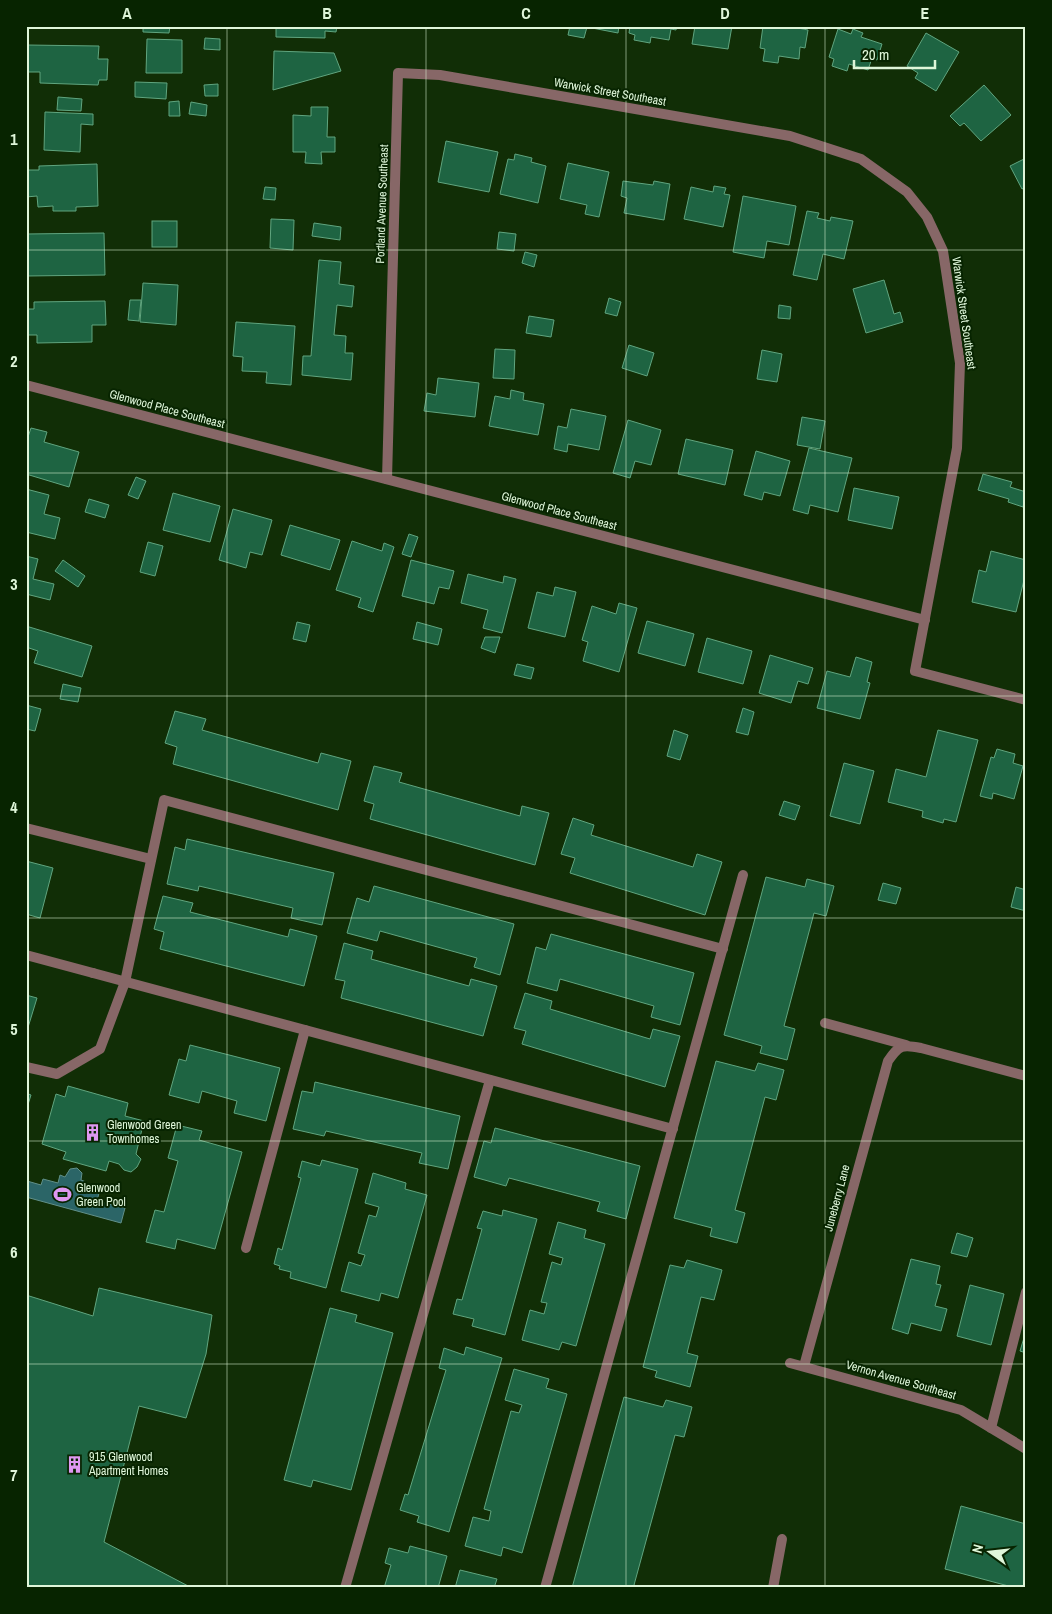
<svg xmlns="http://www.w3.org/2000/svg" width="1052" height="1614" font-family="'Archivo Narrow',sans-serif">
<rect width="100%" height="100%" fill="#112e06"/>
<polygon fill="#2b6567" stroke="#619089" points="77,1168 82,1173 81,1180 86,1182 84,1189 99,1193 97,1201 125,1208 121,1223 26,1197 27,1181 41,1185 43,1179 58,1183 60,1175 65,1177 70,1169"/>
<g fill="#1e6442" stroke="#60a57f">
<polygon points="143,26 170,26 169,33 143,32"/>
<polygon points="276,26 337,26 336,32 325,31 325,38 276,37"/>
<polygon points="570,26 619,26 618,33 587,27 584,38 568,35"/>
<polygon points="630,26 677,26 676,30 671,29 669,40 651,37 650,43 634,40 635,35 629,33"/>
<polygon points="695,26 732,26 728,49 692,44"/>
<polygon points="763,26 788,26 808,30 805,48 800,47 799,59 779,56 778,63 763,61 765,49 760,48"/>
<polygon points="838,29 851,34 853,29 863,33 861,37 882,44 877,60 872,58 868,70 849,64 847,71 832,66 834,59 829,57"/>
<polygon points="926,33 959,52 936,91 915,78 918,73 907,66"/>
<polygon points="205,38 220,39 220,50 204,49"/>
<polygon points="147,39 182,40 182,73 146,73"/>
<polygon points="27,45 99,46 98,59 108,59 107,80 99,80 98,85 40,83 40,72 27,72"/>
<polygon points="274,51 334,53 341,71 273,90"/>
<polygon points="135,82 167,83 166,99 135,97"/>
<polygon points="218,84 218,96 205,96 204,85"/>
<polygon points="984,85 1011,115 981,141 964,123 960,126 950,116"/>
<polygon points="58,97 82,99 81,111 57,110"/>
<polygon points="179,101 180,116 169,116 169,102"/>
<polygon points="191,102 207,105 206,116 189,114"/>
<polygon points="311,107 328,107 327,137 335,137 335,152 321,152 322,164 305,163 306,152 293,152 293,115 311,116"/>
<polygon points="45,112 93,114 93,125 81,124 80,152 44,150"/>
<polygon points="446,141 498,152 489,192 438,182"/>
<polygon points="515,154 532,158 531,162 546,166 538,203 500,194 508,159 514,160"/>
<polygon points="1026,158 1026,187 1022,189 1010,166"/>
<polygon points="568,163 609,172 599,217 585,214 587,205 560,199"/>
<polygon points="97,164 98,206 76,207 76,211 53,211 53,206 38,207 37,196 26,197 26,170 39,170 39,166"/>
<polygon points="623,181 653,185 654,181 670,184 664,220 624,213 627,198 621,196"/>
<polygon points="714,186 726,188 724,194 730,195 723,227 684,219 691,187 713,192"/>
<polygon points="265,187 276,188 275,200 263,199"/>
<polygon points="743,196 796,206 789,245 767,241 764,258 733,252"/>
<polygon points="807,211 819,213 817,218 830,221 831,217 853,221 844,259 823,254 817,280 793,275"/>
<polygon points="271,219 294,220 293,250 270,248"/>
<rect x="152" y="221" width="25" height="26"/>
<polygon points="314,223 341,227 340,240 312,236"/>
<polygon points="499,232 516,234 514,251 497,249"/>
<polygon points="104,233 105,275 26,276 26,234"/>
<polygon points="525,252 537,255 534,267 522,263"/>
<polygon points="319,260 341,262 339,284 354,286 352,307 337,305 334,335 346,336 345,353 353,353 351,380 302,375 303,356 311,356"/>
<polygon points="884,280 894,314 900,312 903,322 866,333 853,289"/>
<polygon points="143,283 178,285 176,325 140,322"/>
<polygon points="609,298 621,302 617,316 605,313"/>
<polygon points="130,300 141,300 139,321 128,320"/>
<polygon points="105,301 106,325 92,325 92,342 37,343 37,335 27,335 26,309 34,309 34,302"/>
<polygon points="779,305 791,307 790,319 778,318"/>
<polygon points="529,316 554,320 551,337 526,333"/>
<polygon points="236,322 295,326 291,385 266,383 267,372 242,371 243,357 233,356"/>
<polygon points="629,345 654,353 647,376 622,368"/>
<polygon points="495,349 515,350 514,379 493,378"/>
<polygon points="762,350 782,354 777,382 757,379"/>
<polygon points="438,378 479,383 475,417 424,411 427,393 436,395"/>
<polygon points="511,390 524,393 523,400 544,404 538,435 489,426 495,396 510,399"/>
<polygon points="571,409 606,416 599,450 568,444 567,452 554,449 558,426 567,428"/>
<polygon points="802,417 825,421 820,449 797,445"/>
<polygon points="628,420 661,430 651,465 635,461 630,478 613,473"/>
<polygon points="31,428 47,432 44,442 79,452 69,487 26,474 26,443"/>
<polygon points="686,439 733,450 725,485 678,474"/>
<polygon points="809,448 852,458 838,512 810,505 808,514 793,510"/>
<polygon points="756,451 790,461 780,496 764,492 762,500 744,495"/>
<polygon points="983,474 1012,482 1010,487 1026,492 1023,507 1008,502 1009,499 978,490"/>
<polygon points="136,477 146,481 138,499 128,495"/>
<polygon points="854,488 899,497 892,529 848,520"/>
<polygon points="26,489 49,495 44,514 60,518 55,539 26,532"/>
<polygon points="173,493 220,506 210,542 163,530"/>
<polygon points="89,499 109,505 105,518 85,512"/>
<polygon points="233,509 272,520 262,555 250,552 246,568 219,560"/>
<polygon points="290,525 340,540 330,570 281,555"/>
<polygon points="409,534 418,537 411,557 402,554"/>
<polygon points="352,541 382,551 384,543 394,547 373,612 358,607 361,598 336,590"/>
<polygon points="148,542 163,546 155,576 140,572"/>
<polygon points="991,551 1026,560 1026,572 1016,612 972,602 979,570 986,572"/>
<polygon points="26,556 38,559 33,579 54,584 50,600 26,594"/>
<polygon points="63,560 85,576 78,587 55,571"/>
<polygon points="411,560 454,571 449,589 439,587 434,604 402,596"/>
<polygon points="468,574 503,583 504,576 516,579 502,633 483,628 488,610 461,603"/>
<polygon points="555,587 576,592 565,637 528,628 537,592 553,596"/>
<polygon points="619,603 637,608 619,672 583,661 588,642 582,640 592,606 616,614"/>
<polygon points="647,621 694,634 685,666 638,653"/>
<polygon points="297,622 310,625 306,642 293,639"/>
<polygon points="417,622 442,629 438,645 413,639"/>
<polygon points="26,626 92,646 82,677 34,663 38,651 26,647"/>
<polygon points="485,637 500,637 495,653 481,648"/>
<polygon points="707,638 752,651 743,684 698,672"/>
<polygon points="770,655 813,668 808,684 798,681 791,703 759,693"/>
<polygon points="856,657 872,662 867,682 870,683 860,719 817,708 827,671 850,677"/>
<polygon points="517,664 534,668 531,679 514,675"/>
<polygon points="63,684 81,688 78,702 60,699"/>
<polygon points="26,705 41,709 35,731 26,729"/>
<polygon points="743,708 754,712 748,735 736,732"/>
<polygon points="175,711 206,719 202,730 318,763 321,753 351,761 338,810 173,764 177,747 165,743"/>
<polygon points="674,730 688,735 680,760 667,756"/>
<polygon points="938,730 978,740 956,822 944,819 943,823 922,817 923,811 888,802 896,769 926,777"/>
<polygon points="997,749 1015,754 1013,763 1023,766 1014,799 993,793 992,799 980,796 991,757 994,758"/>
<polygon points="844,763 874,771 860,824 830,816"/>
<polygon points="374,766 402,773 399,782 520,816 522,806 549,813 535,865 370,819 374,804 364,801"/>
<polygon points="784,801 800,806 795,820 779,815"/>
<polygon points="573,818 594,825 591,835 693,867 697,854 722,862 705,915 570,873 575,858 561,854"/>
<polygon points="187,839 334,873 322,925 291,918 293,908 199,886 198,891 167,884 175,847 185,850"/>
<polygon points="26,861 53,868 40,918 26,914"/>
<polygon points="766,877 805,887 807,879 834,886 826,916 814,913 784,1026 795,1029 787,1060 760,1053 762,1046 724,1035"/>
<polygon points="883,883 901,888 896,904 878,900"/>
<polygon points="374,886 514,924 500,975 474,967 477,958 380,931 377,941 347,933 357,898 369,902"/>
<polygon points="1016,887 1026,890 1026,911 1011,907"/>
<polygon points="163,896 193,903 190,912 288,937 290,929 317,936 304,986 160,949 164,932 154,929"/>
<polygon points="551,934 694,973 680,1025 651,1017 654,1006 560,979 557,991 527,983 536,947 546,950"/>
<polygon points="344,943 373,951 371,959 469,986 471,979 497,986 483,1036 341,998 345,981 335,979"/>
<polygon points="525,993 552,1001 550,1009 650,1039 653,1029 680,1036 665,1087 522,1044 526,1031 514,1028"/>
<polygon points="26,995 37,998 26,1034"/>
<polygon points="190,1045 280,1068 266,1121 234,1113 237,1101 202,1091 199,1103 169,1095 179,1059 186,1061"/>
<polygon points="716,1061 755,1071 758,1063 784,1070 776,1100 765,1097 735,1210 745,1213 737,1243 710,1236 712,1228 674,1218"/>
<polygon points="315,1082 460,1116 448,1169 419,1163 422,1153 326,1131 324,1136 293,1129 302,1091 313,1093"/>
<polygon points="68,1086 128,1103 125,1116 144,1121 136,1154 141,1159 137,1167 131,1172 124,1170 119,1164 109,1161 106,1171 63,1159 66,1152 42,1144 56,1094 65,1097"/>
<polygon points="26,1093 31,1095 26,1111"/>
<polygon points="177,1125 202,1131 199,1140 242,1152 215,1249 177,1239 175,1249 146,1242 155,1210 164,1212 178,1161 168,1158"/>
<polygon points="495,1128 640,1166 626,1219 597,1211 600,1202 509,1178 506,1186 474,1177 484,1141 491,1143"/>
<polygon points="322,1160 358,1169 326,1288 290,1278 291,1272 279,1269 280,1266 274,1264 278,1248 282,1250 301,1178 298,1177 302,1161 320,1166"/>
<polygon points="373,1173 406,1183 405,1189 427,1195 398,1298 381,1293 379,1301 341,1291 349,1262 361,1266 365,1255 358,1253 369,1215 376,1217 379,1207 365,1203"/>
<polygon points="503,1210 537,1219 505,1335 472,1326 474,1319 453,1314 457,1299 462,1300 482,1229 477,1228 483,1211 502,1216"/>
<polygon points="558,1222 586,1230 584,1238 605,1244 576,1346 562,1342 559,1350 522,1340 530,1310 544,1314 547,1303 541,1302 552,1262 561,1265 563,1258 549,1254"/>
<polygon points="957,1233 973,1238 967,1257 951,1253"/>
<polygon points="911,1259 940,1266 936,1284 941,1285 935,1306 947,1309 941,1331 911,1323 908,1334 892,1329"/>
<polygon points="687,1260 722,1270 714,1300 701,1297 687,1353 698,1356 690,1387 655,1377 657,1371 643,1367 670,1265 684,1268"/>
<polygon points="970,1285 1004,1294 991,1345 957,1336"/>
<polygon points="99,1288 212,1315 206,1354 186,1418 139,1406 104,1542 192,1588 26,1588 26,1295 93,1316"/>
<polygon points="330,1308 357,1315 355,1322 393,1333 351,1490 313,1480 311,1487 284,1480"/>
<polygon points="1026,1331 1026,1353 1020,1351"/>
<polygon points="466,1347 502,1358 449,1532 417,1522 419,1516 400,1510 405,1494 408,1495 446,1370 439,1368 444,1348 464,1355"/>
<polygon points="514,1369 549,1379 546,1388 567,1394 522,1553 503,1547 501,1556 465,1546 473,1517 489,1521 491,1511 484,1509 511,1411 519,1413 522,1405 505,1400"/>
<polygon points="624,1397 663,1407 666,1400 692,1407 684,1437 675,1435 634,1585 643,1588 572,1588"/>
<polygon points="961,1506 1026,1524 1026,1588 1016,1588 945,1569"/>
<polygon points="410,1546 447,1556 438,1588 384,1588 391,1565 385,1563 389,1548 408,1553"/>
<polygon points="460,1570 497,1579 494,1588 455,1588"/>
</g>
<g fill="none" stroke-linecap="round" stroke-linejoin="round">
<g stroke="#876767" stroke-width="10">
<polyline points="26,828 151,859"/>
<polyline points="93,973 673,1129"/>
<polyline points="26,1067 57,1074 100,1049 125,982 164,800 723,949"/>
<polyline points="246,1248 305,1030"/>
<polyline points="345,1588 490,1080"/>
<polyline points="545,1588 743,875"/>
<polyline points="773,1588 782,1539"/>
</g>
<g stroke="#876767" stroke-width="10">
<polyline points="26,385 925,620"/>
<polyline points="387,479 398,73 440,75 790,136 861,159 907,192 927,217 943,251 960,363 957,448 915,671 1026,700"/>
<polyline points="26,955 93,973"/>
<polyline points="825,1023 906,1045"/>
<polyline points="790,1363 961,1410 1026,1449"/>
<path d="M804 1366 888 1061C899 1045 902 1044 921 1048L1026 1076"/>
<polyline points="991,1428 1026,1292"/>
</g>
</g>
<path fill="none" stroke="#dff6d9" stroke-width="1" stroke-opacity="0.55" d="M227 26V1588M426 26V1588M626 26V1588M825 26V1588M26 250H1026M26 473H1026M26 696H1026M26 918H1026M26 1141H1026M26 1364H1026"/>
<defs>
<symbol id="building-bare" viewBox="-9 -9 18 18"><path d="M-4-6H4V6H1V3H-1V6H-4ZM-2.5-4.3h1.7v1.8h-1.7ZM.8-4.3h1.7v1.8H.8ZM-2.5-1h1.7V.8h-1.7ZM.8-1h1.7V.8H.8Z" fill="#de98f2" stroke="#072400" stroke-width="2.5" paint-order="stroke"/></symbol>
<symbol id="stadium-bare" viewBox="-9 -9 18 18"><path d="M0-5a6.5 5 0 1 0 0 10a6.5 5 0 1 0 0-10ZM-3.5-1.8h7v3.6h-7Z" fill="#de98f2" stroke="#072400" stroke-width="2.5" paint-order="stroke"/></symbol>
</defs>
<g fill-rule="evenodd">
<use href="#building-bare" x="80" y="1120" width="25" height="25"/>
<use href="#stadium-bare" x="50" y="1182" width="25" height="25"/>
<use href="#building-bare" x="62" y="1452" width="25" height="25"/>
</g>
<g text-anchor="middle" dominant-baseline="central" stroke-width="4" stroke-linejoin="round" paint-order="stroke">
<g font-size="12" fill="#dff6d9" stroke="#072400">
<text transform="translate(610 92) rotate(10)">Warwick Street Southeast</text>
<text transform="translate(382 204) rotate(-88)">Portland Avenue Southeast</text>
<text transform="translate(964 313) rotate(82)">Warwick Street Southeast</text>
<text transform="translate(167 409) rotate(15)">Glenwood Place Southeast</text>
<text transform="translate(559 511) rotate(15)">Glenwood Place Southeast</text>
<text transform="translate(837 1198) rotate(-75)">Juneberry Lane</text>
<text transform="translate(901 1380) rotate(16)">Vernon Avenue Southeast</text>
</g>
<g font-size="12" fill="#dff6d9" stroke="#072400" text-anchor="start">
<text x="107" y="1125">Glenwood Green<tspan x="107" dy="14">Townhomes</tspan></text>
<text x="76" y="1188">Glenwood<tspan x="76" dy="14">Green Pool</tspan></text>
<text x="89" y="1457">915 Glenwood<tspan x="89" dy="14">Apartment Homes</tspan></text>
</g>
</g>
<rect width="1052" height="1614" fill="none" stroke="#072400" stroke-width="55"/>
<g transform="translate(990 1552) rotate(285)" stroke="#072400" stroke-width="4" paint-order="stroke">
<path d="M0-4L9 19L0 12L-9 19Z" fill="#dff6d9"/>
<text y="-8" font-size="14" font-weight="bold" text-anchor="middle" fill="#dff6d9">N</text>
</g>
<path d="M854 60v8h81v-8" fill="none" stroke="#dff6d9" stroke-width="2.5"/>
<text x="862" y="60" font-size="15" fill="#dff6d9" stroke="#072400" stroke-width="4" paint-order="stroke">20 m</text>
<rect x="28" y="28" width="996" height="1558" fill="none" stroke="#dff6d9" stroke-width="2"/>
<g font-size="16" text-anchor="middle" font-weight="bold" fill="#dff6d9">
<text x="127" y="19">A</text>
<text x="327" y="19">B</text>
<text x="526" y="19">C</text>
<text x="725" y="19">D</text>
<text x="925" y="19">E</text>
<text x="14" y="145">1</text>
<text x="14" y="367">2</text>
<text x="14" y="590">3</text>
<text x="14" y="813">4</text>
<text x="14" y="1035">5</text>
<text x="14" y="1258">6</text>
<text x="14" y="1481">7</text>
</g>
</svg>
